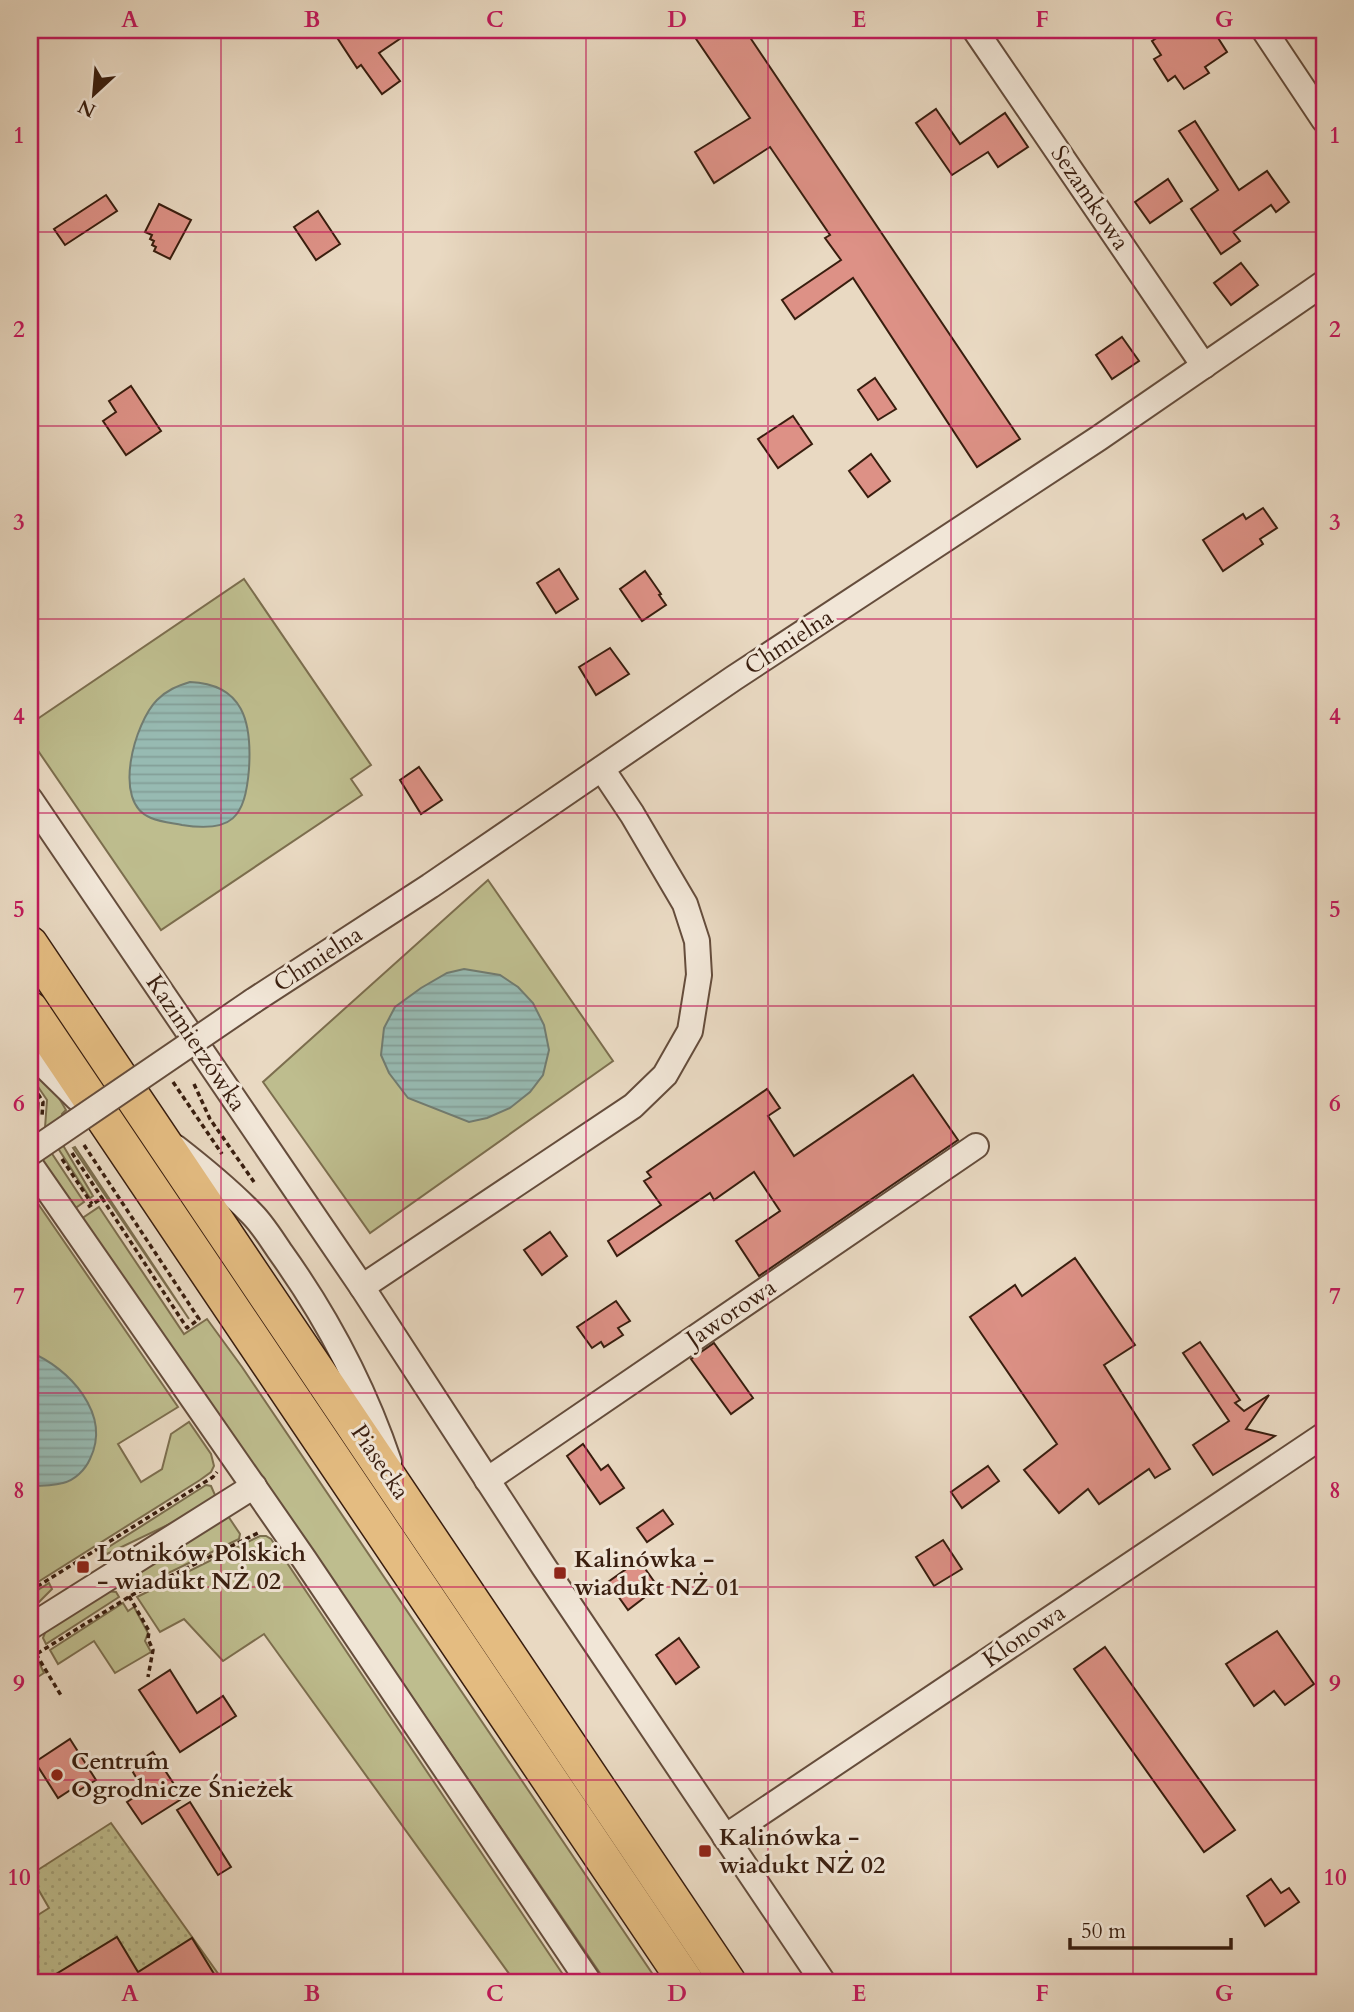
<svg xmlns="http://www.w3.org/2000/svg" width="1354" height="2012" font-family="Cardo,serif">
<defs>
<pattern id="garden-dots" width="8" height="8" patternUnits="userSpaceOnUse" patternTransform="scale(1.75)"><rect width="8" height="8" fill="#bebd8e"/><path d="M2 2h.1M6 6h.1" fill="none" stroke="#a4a279" stroke-width="1.8" stroke-linecap="round"/></pattern>
<pattern id="water-rules" width="6" height="5" patternUnits="userSpaceOnUse" patternTransform="scale(1.75)"><rect width="6" height="5" fill="#97bab2"/><path d="M0 2.5h6" fill="none" stroke="#839f98"/></pattern>
</defs>
<rect width="100%" height="100%" fill="#e9d9c2"/>
<filter id="stains"><feTurbulence type="fractalNoise" baseFrequency=".00286" numOctaves="4"/><feColorMatrix values="0 0 0 0 .2 0 0 0 0 .09 0 0 0 0 .02 0 0 0 .5 -.17"/></filter>
<radialGradient id="worn" r=".72"><stop offset=".6" stop-color="#630" stop-opacity="0"/><stop offset="1" stop-color="#630" stop-opacity=".3"/></radialGradient>
<g fill="#bebd8e" stroke="#7c6e4e" stroke-width="2">
<polygon points="244,579 371,765 351,779 362,795 161,930 30,739 30,724"/>
<polygon points="488,880 613,1061 370,1233 263,1082"/>
<polygon points="30,1065 52,1086 66,1110 62,1114 64,1147 93,1196 90,1198 45,1128 47,1100 30,1075"/>
<polygon points="30,1089 39,1103 37,1131 84,1202 74,1209 30,1143"/>
<polygon points="75,1147 189,1319 73,1148"/>
<polygon points="30,1192 178,1407 118,1444 141,1482 162,1469 171,1434 189,1422 211,1454 214,1466 211,1472 200,1480 30,1587"/>
<polygon points="99,1207 184,1334 207,1319 242,1367 658,1982 606,1982 342,1594 81,1219"/>
<polygon points="206,1485 211,1486 215,1495 211,1499 178,1520 107,1554 104,1550"/>
<polygon points="228,1516 240,1534 239,1539 133,1590 129,1583 133,1574"/>
<polygon points="260,1536 266,1536 271,1539 568,1982 515,1982 264,1634 223,1661 184,1619 160,1632 137,1597"/>
<polygon points="49,1583 52,1589 30,1611 30,1595"/>
<polygon points="105,1591 116,1592 119,1597 46,1644 43,1638 47,1628"/>
<polygon points="123,1603 128,1611 134,1607 148,1633 145,1641 151,1652 115,1673 94,1641 58,1664 50,1650"/>
<polygon points="37,1658 44,1673 30,1682 30,1663"/>
</g>
<polygon fill="url(#garden-dots)" stroke="#7c6e4e" stroke-width="2" points="111,1823 224,1982 30,1982 30,1920 49,1908 30,1875"/>
<g fill="url(#water-rules)" stroke="#717c71" stroke-width="2">
<path d="M190 682C244 684 252 723 249 769 245 818 232 833 182 825 172 823 161 822 151 818 111 803 135 722 157 700 167 690 177 686 190 682Z"/>
<polygon points="464,969 500,975 518,987 533,1003 544,1025 549,1050 543,1075 530,1092 510,1108 487,1118 469,1122 408,1098 389,1073 381,1055 384,1028 395,1007 421,988 447,973"/>
<path d="M30 1352C69 1368 112 1414 90 1459 85 1470 75 1480 63 1483 52 1486 40 1486 30 1486Z"/>
</g>
<g fill="#dd9186" stroke="#391e0f" stroke-width="2">
<polygon points="345,30 413,30 379,53 400,81 382,94 361,65 357,68 336,36"/>
<polygon points="690,30 745,30 1020,439 977,467 853,278 795,319 782,300 841,260 825,238 830,235 770,147 714,183 695,152 750,118"/>
<polygon points="1169,30 1213,30 1227,52 1205,67 1209,73 1184,89 1175,76 1168,81 1154,59 1161,55 1152,41"/>
<polygon points="936,109 960,144 1005,113 1028,147 998,167 988,152 952,175 916,123"/>
<polygon points="1195,121 1239,190 1267,171 1289,202 1276,212 1271,205 1233,232 1240,241 1221,254 1191,209 1218,190 1179,131"/>
<polygon points="1168,179 1182,201 1150,223 1135,202"/>
<polygon points="106,195 117,211 65,245 54,229"/>
<polygon points="159,204 191,220 170,259 154,251 156,247 152,245 154,241 150,239 152,235 145,232"/>
<polygon points="318,211 340,244 316,260 294,227"/>
<polygon points="1241,263 1258,285 1231,305 1214,283"/>
<polygon points="1122,337 1139,361 1112,379 1096,355"/>
<polygon points="875,378 896,409 878,420 858,390"/>
<polygon points="131,386 161,431 126,455 103,421 116,412 109,401"/>
<polygon points="793,416 812,444 778,468 758,439"/>
<polygon points="871,454 890,481 868,497 849,471"/>
<polygon points="1263,508 1277,528 1260,539 1263,544 1223,571 1203,540 1243,514 1246,519"/>
<polygon points="559,569 578,599 556,613 537,583"/>
<polygon points="645,571 661,594 659,595 666,605 642,621 620,589"/>
<polygon points="610,648 629,674 596,695 579,667"/>
<polygon points="419,767 442,800 421,814 400,780"/>
<polygon points="913,1075 958,1140 759,1276 736,1241 780,1211 754,1172 714,1200 710,1193 617,1256 608,1241 661,1205 644,1181 651,1177 647,1172 767,1089 780,1108 768,1116 794,1156"/>
<polygon points="550,1232 567,1256 542,1275 524,1250"/>
<polygon points="1075,1258 1135,1345 1104,1365 1170,1469 1155,1478 1149,1469 1099,1504 1088,1489 1059,1513 1024,1470 1057,1444 970,1317 1015,1285 1022,1296"/>
<polygon points="616,1301 630,1321 618,1328 623,1335 604,1347 601,1342 592,1348 577,1327"/>
<polygon points="1200,1342 1240,1400 1235,1403 1244,1411 1269,1395 1246,1429 1275,1436 1213,1475 1193,1445 1229,1421 1183,1353"/>
<polygon points="714,1343 753,1398 731,1414 691,1359"/>
<polygon points="583,1444 601,1470 608,1465 624,1488 600,1504 567,1456"/>
<polygon points="988,1466 999,1481 962,1508 951,1492"/>
<polygon points="663,1510 673,1524 647,1542 637,1528"/>
<polygon points="943,1540 962,1569 934,1586 916,1557"/>
<polygon points="639,1560 658,1587 628,1610 608,1582"/>
<polygon points="1277,1631 1314,1684 1285,1705 1274,1691 1254,1706 1226,1664"/>
<polygon points="679,1638 699,1667 676,1684 656,1655"/>
<polygon points="1105,1647 1235,1830 1204,1852 1074,1669"/>
<polygon points="170,1670 197,1713 223,1696 236,1716 180,1752 139,1690"/>
<polygon points="70,1739 96,1780 78,1791 75,1787 58,1798 35,1762"/>
<polygon points="153,1752 183,1798 142,1824 127,1802 144,1791 130,1767"/>
<polygon points="190,1802 231,1867 218,1875 177,1810"/>
<polygon points="1271,1879 1281,1893 1289,1888 1299,1902 1265,1926 1247,1896"/>
<polygon points="117,1937 138,1972 192,1938 219,1982 43,1982"/>
</g>
<g fill="none" stroke-linecap="round" stroke-linejoin="round">
<defs>
<g id="minor">
<polyline points="975,30 1204,366"/>
<polyline points="1264,30 1324,120"/>
<polyline points="30,799 362,1287 544,1567 823,1982"/>
<polyline points="253,1001 430,886 734,678 1099,438 1324,283"/>
<polyline points="30,1052 77,1098"/>
<path d="M175 1147C202 1168 228 1189 252 1214 263 1225 272 1240 281 1253 326 1316 364 1388 389 1462"/>
<polyline points="30,1164 304,1559 589,1982"/>
<polyline points="362,1287 633,1106 665,1075 690,1031 699,975 697,941 685,904 632,814 602,769"/>
<polyline points="487,1480 976,1146"/>
<polyline points="30,1627 254,1486"/>
<polyline points="725,1837 1324,1435"/>
</g>
<g id="highway">
<polyline points="30,944 728,1982"/>
<polyline points="30,1009 686,1982"/>
</g>
</defs>
<use href="#minor" stroke="#654d3c" stroke-width="28"/>
<use href="#highway" stroke="#391e0f" stroke-width="38"/>
<g stroke="#391e0f" stroke-width="3.5" stroke-dasharray="5 3.5" stroke-linecap="butt">
<polyline points="173,1082 222,1154"/>
<polyline points="194,1084 210,1119 254,1182"/>
<polyline points="38,1094 43,1102 42,1116"/>
<polyline points="84,1145 199,1319 187,1328 102,1198 88,1207"/>
<polyline points="72,1153 102,1198"/>
<polyline points="62,1159 92,1204"/>
<polyline points="30,1591 213,1477 217,1472"/>
<polyline points="129,1596 149,1631 148,1639 153,1650 148,1677"/>
<polyline points="36,1654 62,1697"/>
<polyline points="30,1658 132,1595 258,1533"/>
</g>
<use href="#minor" stroke="#f1e6d7" stroke-width="24"/>
<use href="#highway" stroke="#e4bc81" stroke-width="35"/>
<defs>
<polyline id="minor-bridge" points="30,1153 253,1001"/>
</defs>
<use href="#minor-bridge" stroke="#654d3c" stroke-width="28" stroke-linecap="butt"/>
<use href="#minor-bridge" stroke="#f1e6d7" stroke-width="24"/>
</g>
<path fill="none" stroke="#c2185b" stroke-width="2" stroke-opacity="0.55" d="M221 30V1982M403 30V1982M586 30V1982M768 30V1982M951 30V1982M1133 30V1982M30 232H1324M30 426H1324M30 619H1324M30 813H1324M30 1006H1324M30 1200H1324M30 1393H1324M30 1587H1324M30 1780H1324"/>
<g fill="#8f2418" stroke="#f1e6d7" stroke-width="2.5">
<rect x="76" y="1560" width="14" height="14" rx="3.5"/>
<rect x="553" y="1566" width="14" height="14" rx="3.5"/>
<circle cx="57" cy="1775" r="7"/>
<rect x="698" y="1844" width="14" height="14" rx="3.5"/>
</g>
<g text-anchor="middle" dominant-baseline="central" stroke-width="6" stroke-linejoin="round" paint-order="stroke">
<g font-size="24" fill="#391e0f" stroke="#f1e6d7">
<text transform="translate(1090 198) rotate(56)">Sezamkowa</text>
<text transform="translate(789 642) rotate(-33)">Chmielna</text>
<text transform="translate(318 959) rotate(-33)">Chmielna</text>
<text transform="translate(196 1043) rotate(56)">Kazimierzówka</text>
<text transform="translate(731 1313) rotate(-34)">Jaworowa</text>
<text transform="translate(380 1462) rotate(56)">Piasecka</text>
<text transform="translate(1024 1636) rotate(-34)">Klonowa</text>
</g>
<g font-size="24" font-weight="bold" fill="#391e0f" stroke="#f1e6d7" text-anchor="start">
<text x="97" y="1553">Lotników Polskich<tspan x="97" dy="28">- wiadukt NŻ 02</tspan></text>
<text x="574" y="1559">Kalinówka -<tspan x="574" dy="28">wiadukt NŻ 01</tspan></text>
<text x="71" y="1761">Centrum<tspan x="71" dy="28">Ogrodnicze Śnieżek</tspan></text>
<text x="719" y="1837">Kalinówka -<tspan x="719" dy="28">wiadukt NŻ 02</tspan></text>
</g>
</g>
<rect width="1354" height="2012" fill="none" stroke="#e9d9c2" stroke-width="77"/>
<g transform="translate(94 94) rotate(206)" stroke="#f1e6d7" stroke-width="5" paint-order="stroke">
<path d="M0-5L12 26L0 18L-12 26Z" fill="#391e0f"/>
<text y="-10" font-size="19" font-weight="bold" text-anchor="middle" fill="#391e0f">N</text>
</g>
<path d="M1070 1938v10h161v-10" fill="none" stroke="#391e0f" stroke-width="3.5"/>
<text x="1081" y="1938" font-size="21" fill="#391e0f" stroke="#f1e6d7" stroke-width="5" paint-order="stroke">50 m</text>
<rect x="38" y="38" width="1278" height="1936" fill="none" stroke="#c2185b" stroke-width="2.5"/>
<g font-size="23" text-anchor="middle" font-weight="bold" fill="#c2185b">
<text x="130" y="27">A</text>
<text x="312" y="27">B</text>
<text x="495" y="27">C</text>
<text x="677" y="27">D</text>
<text x="859" y="27">E</text>
<text x="1042" y="27">F</text>
<text x="1224" y="27">G</text>
<text x="19" y="143">1</text>
<text x="1335" y="143">1</text>
<text x="19" y="337">2</text>
<text x="1335" y="337">2</text>
<text x="19" y="530">3</text>
<text x="1335" y="530">3</text>
<text x="19" y="724">4</text>
<text x="1335" y="724">4</text>
<text x="19" y="917">5</text>
<text x="1335" y="917">5</text>
<text x="19" y="1111">6</text>
<text x="1335" y="1111">6</text>
<text x="19" y="1304">7</text>
<text x="1335" y="1304">7</text>
<text x="19" y="1498">8</text>
<text x="1335" y="1498">8</text>
<text x="19" y="1691">9</text>
<text x="1335" y="1691">9</text>
<text x="19" y="1885">10</text>
<text x="1335" y="1885">10</text>
<text x="130" y="2001">A</text>
<text x="312" y="2001">B</text>
<text x="495" y="2001">C</text>
<text x="677" y="2001">D</text>
<text x="859" y="2001">E</text>
<text x="1042" y="2001">F</text>
<text x="1224" y="2001">G</text>
</g>
<rect width="100%" height="100%" filter="url(#stains)"/>
<rect width="100%" height="100%" fill="url(#worn)"/>
</svg>
